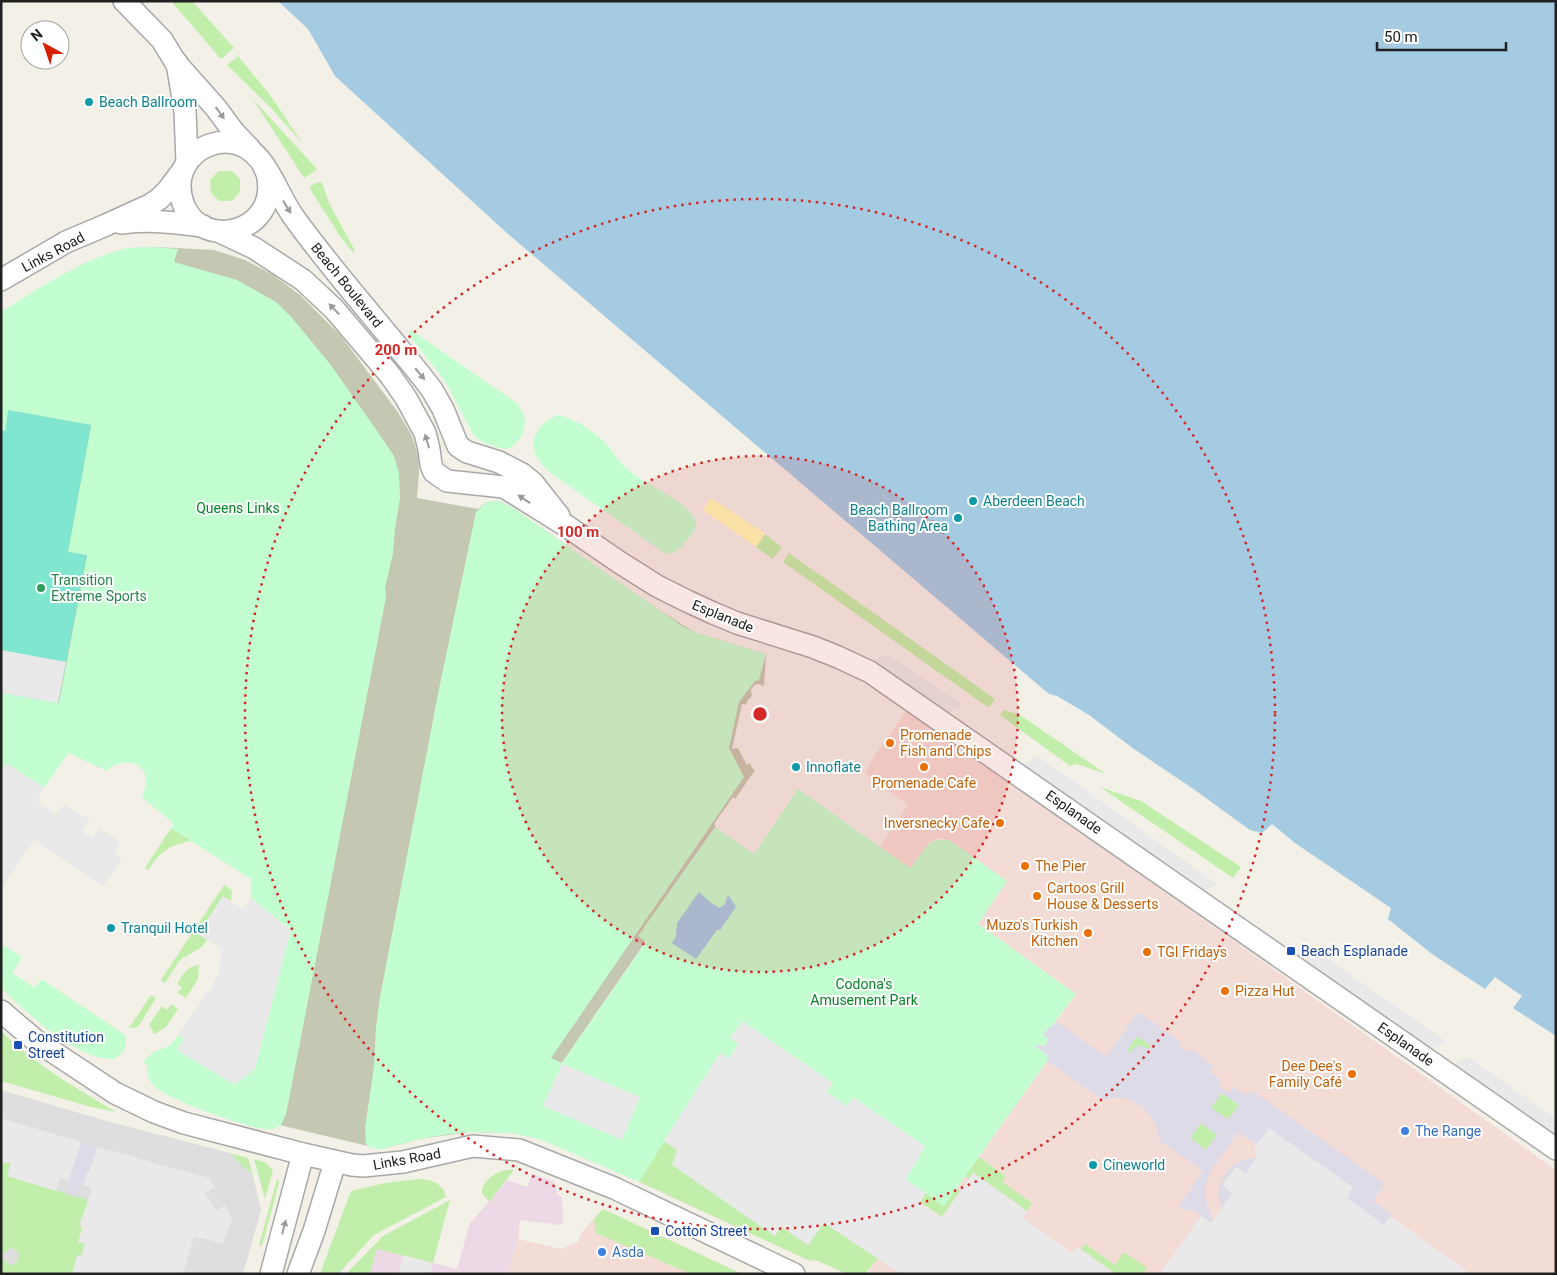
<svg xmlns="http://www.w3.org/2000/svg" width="1557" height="1275" font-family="Roboto,sans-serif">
<rect width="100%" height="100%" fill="#f2f0e7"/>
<polygon fill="#dfdede" points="1,1090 110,1122 230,1153 253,1176 261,1210 243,1274 1,1274"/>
<g fill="#f4dcd6">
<polygon points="906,711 1155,885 1556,1170 1556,1274 874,1274 868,1270 865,1274 847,1274 818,1261 808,1260 639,1182 720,1053 944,1206 1047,1061 1052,1027 1076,994 978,924 992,871 949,840 939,838 930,841 910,869 880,847 908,805 865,773 874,757"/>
<polygon points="603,1209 742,1274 508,1274 518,1239 561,1249 578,1242 582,1232"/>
</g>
<polygon fill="#ecd9e5" points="532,1174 554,1181 557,1194 562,1197 563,1222 560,1225 520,1220 518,1239 508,1274 370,1274 377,1248 457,1269 470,1223 489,1202 507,1180 527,1187"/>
<polygon fill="#c4c8b2" points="156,247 214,250 245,260 272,274 300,295 341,336 397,411 411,434 416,448 418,457 419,473 417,498 478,509 486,502 499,501 513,508 645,601 694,632 766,654 764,686 759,684 754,685 751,690 752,696 748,700 746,705 742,704 732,749 738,748 747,765 750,763 752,768 755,770 735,799 733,797 714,824 716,826 639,936 646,941 561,1064 534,1138 513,1133 471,1132 425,1138 381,1149 275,1124 314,916 137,731 72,750 34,781 7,763 1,771 1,701 58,703 1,312 83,264 113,252 131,248"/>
<g fill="#c1efab" fill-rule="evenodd">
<polygon points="171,1 192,1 234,48 221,59"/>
<polygon points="238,56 270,95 303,144 272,109 227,65"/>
<polygon points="252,98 317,169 315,171 304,178"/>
<polygon points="219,171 232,171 240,179 240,192 232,201 219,201 211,193 210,180"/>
<polygon points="318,182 322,183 329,203 354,249 354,254 340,236 310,189 311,186"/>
<polygon points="765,534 782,547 773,559 756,547"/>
<polygon points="789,553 995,699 989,708 783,562"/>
<polygon points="1004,710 1020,715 1106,774 1077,764 1070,766 1000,715"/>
<polygon points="1100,787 1141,801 1241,867 1233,878"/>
<path d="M171 828 192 841C169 845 161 851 148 870L145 868Z"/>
<polygon points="224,885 232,890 231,901 224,897 199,934 207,940 202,947 180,960 165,983 161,980"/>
<path d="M199 965 198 979 186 998 178 993 182 987 177 984C183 974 187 966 199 965Z"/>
<polygon points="151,995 156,998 138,1027 129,1028"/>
<polygon points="171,1004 178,1009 166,1027 154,1034 149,1025 162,1006 167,1010"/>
<path d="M1 1031C34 1064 76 1088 116 1112L91 1107 1 1081Z"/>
<polygon points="1137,1036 1151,1045 1148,1050 1129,1053 1126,1051"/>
<polygon points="711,1045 664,1141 677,1150 775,1235 781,1227 824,1223 878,1258 865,1274 847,1274 818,1261 808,1260 631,1178"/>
<polygon points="1222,1093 1239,1105 1228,1120 1211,1108"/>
<polygon points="1201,1123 1217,1135 1206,1150 1190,1138"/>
<polygon points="230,1153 248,1158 253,1176 246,1168 245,1169"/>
<polygon points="979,1157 1006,1176 1002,1182 1032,1203 1027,1211 974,1173 969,1179 965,1176"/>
<polygon points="254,1159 264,1162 273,1170 265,1199"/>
<path d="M4 1163H11L8 1176 88 1200 85 1213 81 1218 80 1224 82 1229 78 1242 85 1244 81 1256 78 1255 73 1272 76 1274H1V1164ZM10 1248 16 1250 19 1254 17 1262 13 1265 8 1264 3 1258 4 1253Z"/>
<path d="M506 1170H514L489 1202 482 1193C482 1180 495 1173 506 1170Z"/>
<polygon points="277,1179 278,1180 279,1183 262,1246 259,1245"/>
<path d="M418 1179C432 1180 442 1182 446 1197L374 1235 338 1274H320L351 1191 385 1183Z"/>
<polygon points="956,1189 960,1191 942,1217 920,1202 926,1193 944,1206"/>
<polygon points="450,1200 433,1263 377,1249 370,1274 346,1274 383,1236"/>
<polygon points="603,1209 742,1274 691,1274 596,1233 594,1219"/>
<polygon points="1085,1244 1115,1265 1124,1252 1147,1268 1143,1274 1116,1274 1081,1249"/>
</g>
<polygon fill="#fffcb9" points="711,498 765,534 756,547 703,510"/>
<g fill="#c3fed1">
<path d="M154 247 178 249 174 262 237 280 276 302 292 318 330 364 375 428 394 456 399 473 400 498 395 529 393 553 385 588 386 597 289 1099 286 1114 281 1125C276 1128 272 1130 266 1129 247 1128 166 1099 154 1086 148 1079 146 1074 148 1065L143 1062 153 1052 171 1045 178 1035 184 1038 177 1050 291 930 251 898V879L171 828 174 824 142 797C143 793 145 789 146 785 149 762 122 755 107 771L68 753 44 788 7 763 1 771V693L59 703 87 556 68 552 91 425 8 410 5 431 1 430V312C36 290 90 254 130 248 138 247 146 247 154 247Z"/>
<polygon points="411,330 518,404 524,415 525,423 522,436 513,446 507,449 500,448 485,443 478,439 473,434 445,381 411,337 409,332"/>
<path d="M558 415C577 420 593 430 607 445 610 448 613 453 616 457 622 465 630 472 639 478 653 487 688 504 695 519 700 529 689 537 683 545 677 551 672 556 663 552L562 481C554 475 546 470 541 463 525 442 537 424 558 415Z"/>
<path d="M499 501 513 508 682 626 694 632 766 654 759 680 755 681 739 702 729 748 744 777 551 1058 562 1063 646 942 638 936 715 827 754 854 798 789 910 868C923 854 926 836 949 840L1007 881 978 924 1076 994 1045 1035 1048 1039 1046 1045H1039L1036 1047 1048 1056 1047 1061 944 1206 720 1053 639 1182 542 1140 513 1133 471 1132 449 1134 425 1138 381 1149 371 1148 366 1144 365 1128 374 1067 376 1027 380 997 438 694 476 512 486 502Z"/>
<path d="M1 944 22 957 12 973 35 988 41 979 125 1035C128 1047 124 1053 114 1059 78 1061 26 1012 1 988Z"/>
</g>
<polygon fill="#80e6cf" points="8,410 91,425 68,552 87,555 58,703 1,693 1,430 5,431"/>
<g fill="#e9e9e9">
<polygon points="1,650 66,662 58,703 1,693"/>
<polygon points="887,654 963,705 936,718 861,667"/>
<polygon points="1038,756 1217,884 1194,896 1013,770"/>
<polygon points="6,763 44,788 37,801 57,814 64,804 90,820 82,832 92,838 100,828 120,842 114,852 122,858 103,886 34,840 1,890 1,771"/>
<polygon points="223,896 243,909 251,898 291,930 255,1069 235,1085 177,1050 184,1039 178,1035 212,986 219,972 222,949 198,934"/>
<polygon points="1319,953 1447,1042 1420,1055 1296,967"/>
<polygon points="742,1021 833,1083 827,1092 847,1106 853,1097 925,1146 906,1180 926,1193 920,1202 942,1217 973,1173 1027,1211 1023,1218 1072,1253 1077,1247 1116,1274 901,1274 824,1223 808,1245 781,1227 775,1236 672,1165 677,1150 664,1141 720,1053 729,1059 738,1044 730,1038"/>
<polygon points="1467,1057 1556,1118 1556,1149 1444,1071"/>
<polygon points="562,1064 640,1097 622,1140 543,1106"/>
<polygon points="1,1118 81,1142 69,1181 60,1178 56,1191 7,1176 11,1163 1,1163"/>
<polygon points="1269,1128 1354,1188 1347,1198 1383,1224 1390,1216 1471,1274 1160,1274 1201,1216 1211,1223 1213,1220 1232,1193 1222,1186 1236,1166 1246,1173 1256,1158 1255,1144 1259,1141"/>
<polygon points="97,1147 209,1178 215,1187 205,1194 216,1211 225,1205 232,1218 223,1244 194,1236 183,1274 76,1274 73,1272 77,1255 81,1256 85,1244 78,1242 82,1229 80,1224 92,1188 83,1185 87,1171 89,1171"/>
<polygon points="403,1255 433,1263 430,1274 398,1274"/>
</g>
<g fill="#dddbe8" fill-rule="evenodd">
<path d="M1138 1012 1181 1042 1179 1046 1188 1052 1191 1049 1214 1066 1210 1072 1221 1080 1218 1085 1229 1093 1233 1087 1244 1095 1253 1091 1385 1184 1373 1201 1391 1214 1384 1225 1347 1198 1353 1187 1269 1128 1259 1141 1255 1144 1238 1132 1210 1172 1205 1186V1190L1207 1206 1213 1220 1211 1223 1189 1208 1187 1211 1179 1206 1203 1171 1159 1140 1158 1133 1154 1121 1144 1108 1126 1098H1115L1103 1100 1047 1061 1048 1056 1036 1047 1038 1044 1042 1046 1046 1045 1048 1039 1043 1035 1050 1026 1052 1027 1056 1021 1106 1057ZM1137 1036 1151 1046 1148 1049 1142 1046H1136L1129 1053 1127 1051ZM1222 1093 1239 1105 1228 1119 1211 1108ZM1201 1123 1217 1135 1206 1150 1190 1138Z"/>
<polygon points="81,1142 97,1147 89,1172 87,1171 83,1185 79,1184 76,1197 67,1194 71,1182 69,1181"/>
<polygon points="1251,1158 1256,1158 1246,1173 1236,1166 1222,1185 1232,1193 1222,1208 1218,1194 1221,1180 1233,1165 1240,1161"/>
</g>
<g fill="#a5cbe3">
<polygon points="278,1 1556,1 1556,1036 1513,1008 1522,996 1495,977 1485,989 1432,954 1388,919 1391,908 1295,843 1272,824 1262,833 1250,830 1192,788 1134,749 1089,715 1057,696 1049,694 508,234 335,76 308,29"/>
<polygon points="699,892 711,903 720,908 725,904 727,897 729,896 736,907 720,930 717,930 696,959 672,943 676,936 677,923"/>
</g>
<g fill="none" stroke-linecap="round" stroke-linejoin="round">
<defs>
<g id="minor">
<polyline points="124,1 162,40 176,63 216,108 233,131 250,149"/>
<polyline points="177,63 185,111 187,162"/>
<path d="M263 165C265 169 268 174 268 179 277 231 204 252 184 206 179 193 178 179 185 166 196 146 222 136 243 146 267 157 278 195 293 216 325 261 362 303 397 346 409 361 421 375 432 390L443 409 458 446 467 452 499 462 522 474 533 483 559 516"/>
<path d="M121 223C149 219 175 223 203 226"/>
<polyline points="218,231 254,248 303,280 334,309 390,375 406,398 425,433 429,449 431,465 434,472 447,481 504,487 565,525 619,562 657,586 687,601 713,613 737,623 813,647 838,657 870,672 1556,1149"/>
<polyline points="1,280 66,242 106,225 150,205 159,199 168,190 183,170"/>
<polyline points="1,1011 35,1040 115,1093 154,1112 184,1123 303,1154 352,1165 363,1166 403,1162 473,1146 519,1150 614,1188 794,1274"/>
<polyline points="271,1274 303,1154"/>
<polyline points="298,1274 314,1231 335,1162"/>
</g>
</defs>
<use href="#minor" stroke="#a8a8a8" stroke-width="24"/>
<use href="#minor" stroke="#fff" stroke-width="21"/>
</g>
<defs><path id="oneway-solid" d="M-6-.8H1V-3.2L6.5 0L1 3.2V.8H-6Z" transform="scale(1.25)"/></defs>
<g fill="#9b9b9b">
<use href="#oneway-solid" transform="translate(220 113) rotate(54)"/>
<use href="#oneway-solid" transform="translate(287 207) rotate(58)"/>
<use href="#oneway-solid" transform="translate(334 309) rotate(-134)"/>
<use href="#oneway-solid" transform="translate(420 374) rotate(50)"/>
<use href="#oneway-solid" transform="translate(427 441) rotate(-106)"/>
<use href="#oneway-solid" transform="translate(524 499) rotate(-146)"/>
<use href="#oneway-solid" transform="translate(284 1227) rotate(-75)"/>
</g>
<circle cx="760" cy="714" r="258" fill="#d62828" fill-opacity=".12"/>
<g fill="none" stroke="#d62828" stroke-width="2.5" stroke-dasharray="2.5 5">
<circle cx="760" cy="714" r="258"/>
<circle cx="760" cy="714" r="515"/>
</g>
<g fill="#0f9aa8" stroke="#fff" stroke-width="2">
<circle cx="89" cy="102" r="5"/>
<circle cx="973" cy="501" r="5"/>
<circle cx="958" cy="518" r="5"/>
<circle cx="796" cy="767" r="5"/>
<circle cx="111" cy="928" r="5"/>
<circle cx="1093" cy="1165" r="5"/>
</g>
<circle fill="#2e9e5b" stroke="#fff" stroke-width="2" cx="41" cy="588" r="5"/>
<g fill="#e8710a" stroke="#fff" stroke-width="2">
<circle cx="890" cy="743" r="5"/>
<circle cx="924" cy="767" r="5"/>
<circle cx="1000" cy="823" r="5"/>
<circle cx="1025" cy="866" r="5"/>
<circle cx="1037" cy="896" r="5"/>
<circle cx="1088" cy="933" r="5"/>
<circle cx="1147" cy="952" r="5"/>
<circle cx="1225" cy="991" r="5"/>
<circle cx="1352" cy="1074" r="5"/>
</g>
<g fill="#1a4fb4" stroke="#fff" stroke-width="2">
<rect x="1286" y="946" width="10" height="10" rx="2.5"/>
<rect x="13" y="1040" width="10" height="10" rx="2.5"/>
<rect x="650" y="1226" width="10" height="10" rx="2.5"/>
</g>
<g fill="#3f7fe0" stroke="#fff" stroke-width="2">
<circle cx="1405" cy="1131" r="5"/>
<circle cx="602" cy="1252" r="5"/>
</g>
<g text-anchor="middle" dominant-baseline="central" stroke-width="4" stroke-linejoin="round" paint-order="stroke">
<g font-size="14" fill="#0d838f" stroke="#fff" text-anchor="start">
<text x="99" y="102">Beach Ballroom</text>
<text x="983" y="501">Aberdeen Beach</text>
<text x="948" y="510" text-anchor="end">Beach Ballroom<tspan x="948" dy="16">Bathing Area</tspan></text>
<text x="806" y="767">Innoflate</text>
<text x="121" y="928">Tranquil Hotel</text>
<text x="1103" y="1165">Cineworld</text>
</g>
<g font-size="14" fill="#212121" stroke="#fff">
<text transform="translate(53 252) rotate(-28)">Links Road</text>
<text transform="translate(347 285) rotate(51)">Beach Boulevard</text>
<text transform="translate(723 616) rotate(22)">Esplanade</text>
<text transform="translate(1074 812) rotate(35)">Esplanade</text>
<text transform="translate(1406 1044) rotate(35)">Esplanade</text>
<text transform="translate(407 1159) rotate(-10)">Links Road</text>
</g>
<g font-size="14" fill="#048524" stroke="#fff">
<text x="238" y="508">Queens Links</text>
<text x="864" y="984">Codona's<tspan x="864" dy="16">Amusement Park</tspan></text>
</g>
<g font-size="14" fill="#27864d" stroke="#fff" text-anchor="start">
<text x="51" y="580">Transition<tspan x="51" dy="16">Extreme Sports</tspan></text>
</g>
<g font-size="14" fill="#c56008" stroke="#fff" text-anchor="start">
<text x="900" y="735">Promenade<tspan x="900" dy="16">Fish and Chips</tspan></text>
<text x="924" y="783" text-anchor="middle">Promenade Cafe</text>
<text x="990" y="823" text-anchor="end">Inversnecky Cafe</text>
<text x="1035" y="866">The Pier</text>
<text x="1047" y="888">Cartoos Grill<tspan x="1047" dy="16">House &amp; Desserts</tspan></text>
<text x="1078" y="925" text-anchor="end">Muzo's Turkish<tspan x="1078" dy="16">Kitchen</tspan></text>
<text x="1157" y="952">TGI Fridays</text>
<text x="1235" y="991">Pizza Hut</text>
<text x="1342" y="1066" text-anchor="end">Dee Dee's<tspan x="1342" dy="16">Family Café</tspan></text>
</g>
<g font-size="14" fill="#164399" stroke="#fff" text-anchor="start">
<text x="1301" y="951">Beach Esplanade</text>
<text x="28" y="1037">Constitution<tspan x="28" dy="16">Street</tspan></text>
<text x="665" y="1231">Cotton Street</text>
</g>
<g font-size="14" fill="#366cbe" stroke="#fff" text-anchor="start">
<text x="1415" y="1131">The Range</text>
<text x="612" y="1252">Asda</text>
</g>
</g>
<circle cx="760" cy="714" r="8" fill="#d62828" stroke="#fff" stroke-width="2.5"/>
<g font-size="15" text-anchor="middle" font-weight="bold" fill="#d62828" stroke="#fff" stroke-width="4" stroke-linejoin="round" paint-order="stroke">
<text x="396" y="355">200 m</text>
<text x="578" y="537">100 m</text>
</g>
<rect width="1557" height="1275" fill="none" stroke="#212121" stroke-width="5"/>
<g transform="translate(45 45) rotate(320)"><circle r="24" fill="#ffffff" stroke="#a6a6a6"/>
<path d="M0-4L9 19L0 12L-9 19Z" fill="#d32200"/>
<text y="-8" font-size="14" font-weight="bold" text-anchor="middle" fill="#212121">N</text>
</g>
<path d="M1377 42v8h129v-8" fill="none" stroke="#212121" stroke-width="2.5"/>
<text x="1384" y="42" font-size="15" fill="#212121" stroke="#ffffff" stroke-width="4" paint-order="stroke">50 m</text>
</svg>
